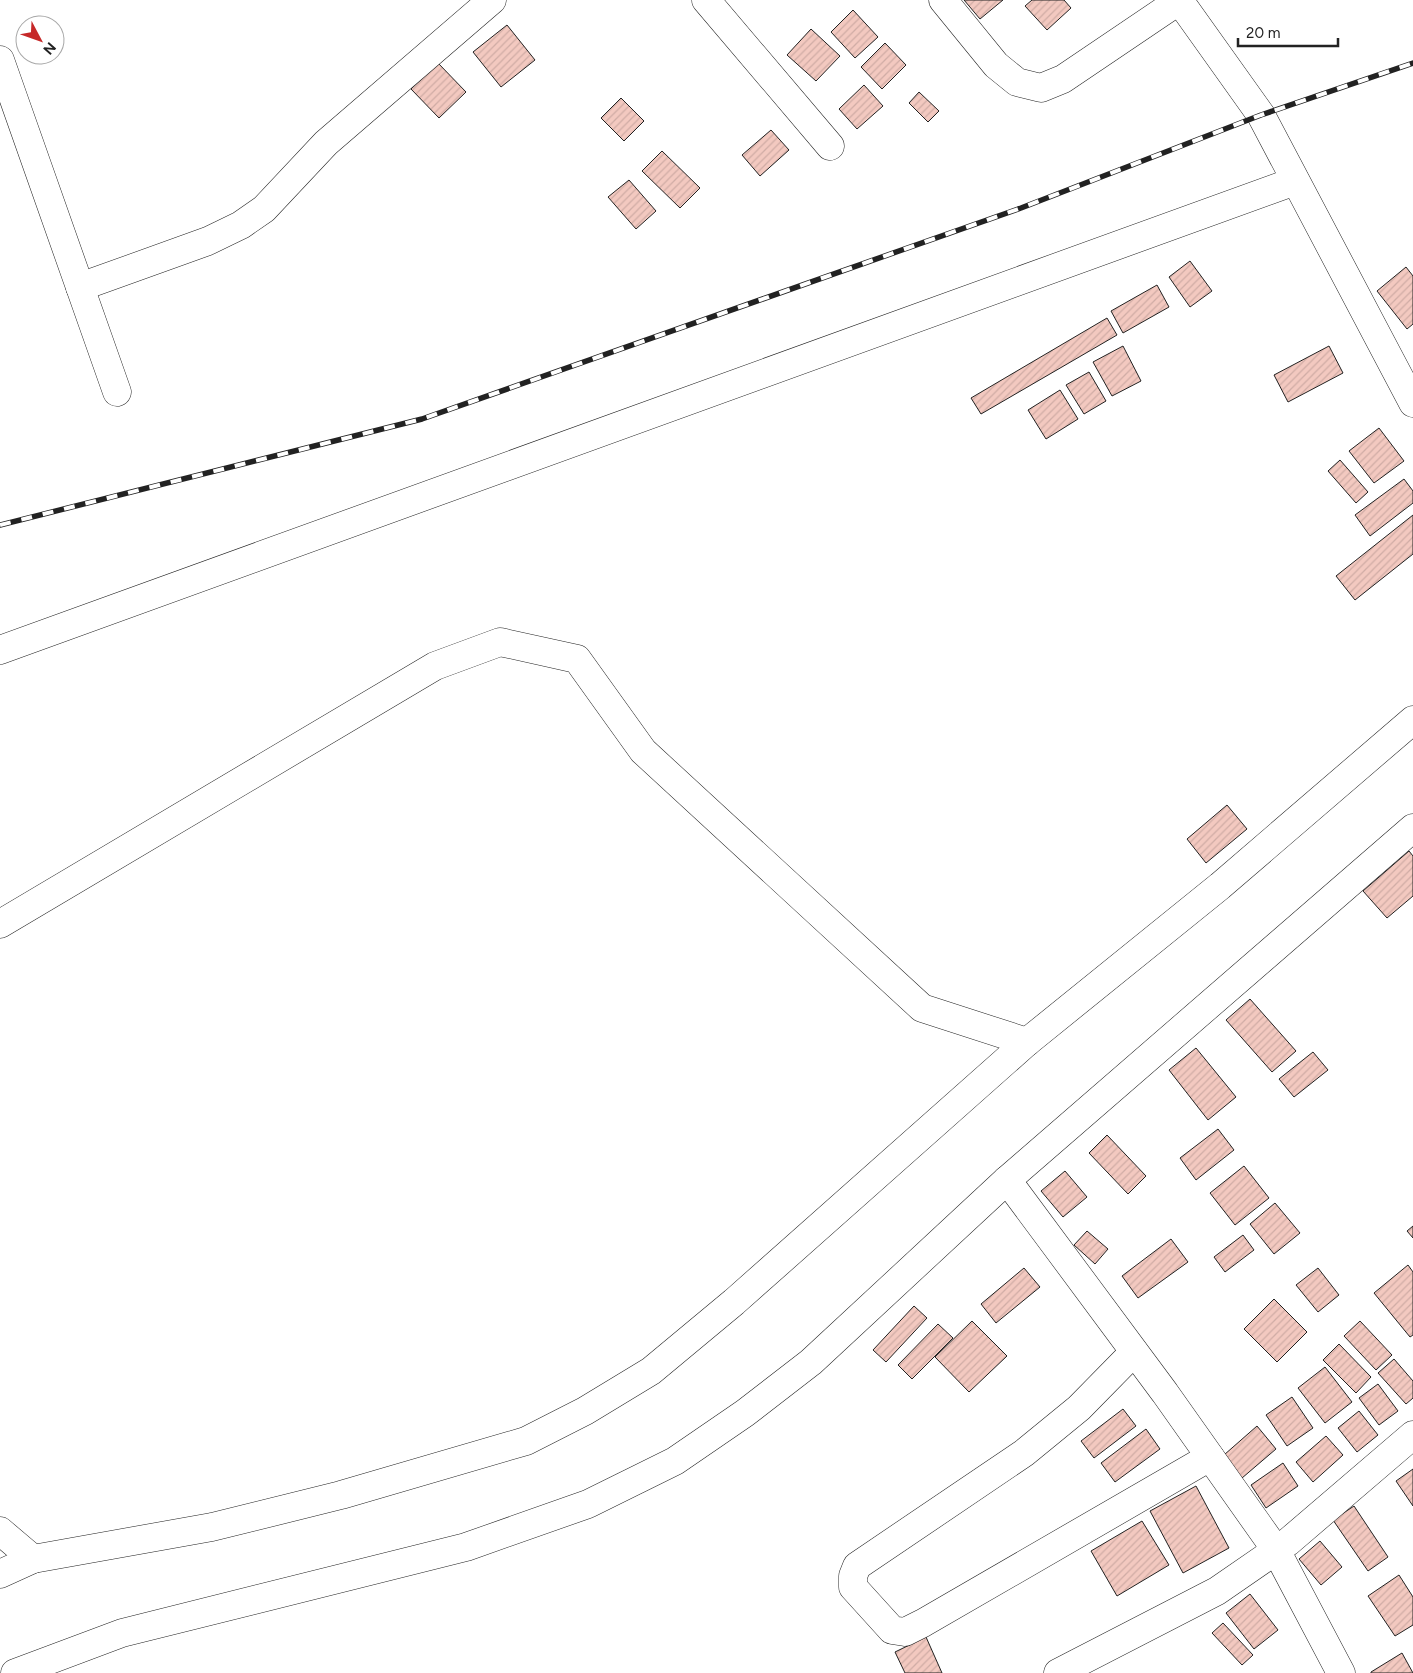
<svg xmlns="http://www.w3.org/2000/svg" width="1413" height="1673" font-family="Figtree,sans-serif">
<defs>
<pattern id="building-hatch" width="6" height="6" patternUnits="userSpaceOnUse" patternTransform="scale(1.25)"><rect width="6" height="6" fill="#f3c9c0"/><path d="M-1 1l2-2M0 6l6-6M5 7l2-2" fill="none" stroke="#d0aca5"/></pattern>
</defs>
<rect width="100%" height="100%" fill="#fff"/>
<g fill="url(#building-hatch)" stroke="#222">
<polygon points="964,0 1003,0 980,19"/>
<polygon points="1032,0 1064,0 1071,8 1047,30 1025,6"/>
<polygon points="853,10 878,37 855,58 831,32"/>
<polygon points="507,25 535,60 501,87 473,52"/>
<polygon points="811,29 840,56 816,81 787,55"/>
<polygon points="885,43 906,65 882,89 861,67"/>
<polygon points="438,63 466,92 439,118 411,89"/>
<polygon points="864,85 883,106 857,129 839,109"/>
<polygon points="919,92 939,111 928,122 909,103"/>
<polygon points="621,98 644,121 624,141 601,118"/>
<polygon points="771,130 789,150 760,176 742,155"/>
<polygon points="662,151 700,188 680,208 642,171"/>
<polygon points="629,180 656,211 636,229 608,197"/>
<polygon points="1190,261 1212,291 1190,307 1169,277"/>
<polygon points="1406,267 1413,276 1413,324 1407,329 1377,291"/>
<polygon points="1157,285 1169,307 1123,333 1111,311"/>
<polygon points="1107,318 1117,335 981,414 971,398"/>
<polygon points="1123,346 1141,381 1112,396 1093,362"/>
<polygon points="1329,346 1343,373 1288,402 1274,375"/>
<polygon points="1089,372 1106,401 1084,414 1066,385"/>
<polygon points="1060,390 1078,419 1046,439 1028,410"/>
<polygon points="1379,428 1404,461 1374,483 1349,451"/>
<polygon points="1340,460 1368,492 1356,503 1328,471"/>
<polygon points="1404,479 1413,491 1413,503 1370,536 1355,515"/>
<polygon points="1413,515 1413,554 1355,600 1336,576"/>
<polygon points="1227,805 1247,829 1206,863 1187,839"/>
<polygon points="1409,851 1413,856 1413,896 1387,918 1363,891"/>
<polygon points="1250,999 1296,1051 1272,1072 1226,1020"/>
<polygon points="1196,1048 1236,1097 1208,1120 1169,1070"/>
<polygon points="1313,1052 1328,1070 1294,1097 1279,1079"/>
<polygon points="1218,1129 1234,1150 1196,1180 1180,1158"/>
<polygon points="1107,1135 1146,1176 1128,1194 1089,1153"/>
<polygon points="1244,1166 1269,1198 1235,1225 1210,1193"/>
<polygon points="1065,1171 1087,1197 1063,1217 1041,1191"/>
<polygon points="1275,1203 1300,1233 1274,1254 1250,1224"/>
<polygon points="1413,1226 1413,1238 1407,1231"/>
<polygon points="1087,1231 1108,1249 1095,1264 1074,1245"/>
<polygon points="1243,1235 1254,1250 1225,1272 1214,1257"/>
<polygon points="1171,1239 1188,1262 1138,1298 1122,1276"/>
<polygon points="1408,1265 1413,1272 1413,1335 1410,1337 1374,1293"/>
<polygon points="1024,1268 1040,1287 996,1323 981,1304"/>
<polygon points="1318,1268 1339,1295 1318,1312 1296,1285"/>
<polygon points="1274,1299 1307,1332 1277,1362 1244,1329"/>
<polygon points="914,1306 927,1318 886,1362 873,1350"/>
<polygon points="972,1321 1007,1356 969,1392 935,1357"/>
<polygon points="1360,1321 1392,1355 1376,1370 1344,1336"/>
<polygon points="938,1324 953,1338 912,1379 898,1365"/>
<polygon points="1339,1344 1371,1377 1356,1393 1323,1360"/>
<polygon points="1394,1359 1413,1381 1413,1398 1406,1404 1378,1373"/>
<polygon points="1325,1367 1352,1402 1325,1423 1298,1388"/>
<polygon points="1378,1384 1398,1411 1379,1425 1359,1398"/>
<polygon points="1292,1397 1313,1428 1287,1446 1266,1415"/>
<polygon points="1123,1409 1136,1426 1094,1458 1081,1441"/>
<polygon points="1359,1411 1378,1435 1357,1452 1338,1428"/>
<polygon points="1257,1426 1276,1449 1235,1484 1216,1462"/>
<polygon points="1146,1429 1160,1449 1115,1482 1101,1463"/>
<polygon points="1326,1436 1343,1455 1313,1482 1296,1462"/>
<polygon points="1283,1463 1298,1486 1266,1508 1251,1485"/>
<polygon points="1413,1469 1413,1506 1396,1481"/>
<polygon points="1196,1486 1229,1548 1183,1573 1150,1511"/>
<polygon points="1354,1506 1388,1557 1368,1571 1333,1520"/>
<polygon points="1142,1521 1169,1565 1117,1596 1091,1551"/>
<polygon points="1320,1541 1342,1567 1321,1585 1299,1559"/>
<polygon points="1399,1575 1413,1597 1413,1625 1395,1636 1368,1596"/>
<polygon points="1250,1594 1278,1630 1254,1649 1226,1613"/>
<polygon points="1223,1623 1253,1655 1242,1665 1212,1633"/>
<polygon points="926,1637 942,1673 905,1673 895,1652"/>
<polygon points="1402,1653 1413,1673 1371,1673 1371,1672"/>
</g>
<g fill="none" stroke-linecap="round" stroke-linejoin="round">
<defs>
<g id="street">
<polyline points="706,0 830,146"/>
<polyline points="943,0 996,65 1017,82 1041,88 1063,79 1180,0"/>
<polyline points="1179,0 1261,115 1413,403"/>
<polyline points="0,60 117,392"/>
<polyline points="80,287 208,241 241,225 264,209 326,143 492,0"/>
<polyline points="0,650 1295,181"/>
<polyline points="0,924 435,666 500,642 577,659 643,751 922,1008 1027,1042"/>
<polyline points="1007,1180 1165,1393 1276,1550 1341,1673"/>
<polyline points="1134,1352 1079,1408 1024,1453 857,1566 853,1576 853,1587 892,1630 905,1632 923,1623 1210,1457"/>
<polyline points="0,1531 33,1559"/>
<polyline points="0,1574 33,1559 212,1527 341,1495 526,1441 585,1411 651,1371 734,1302 1027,1042 1220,886 1413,720"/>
<polyline points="15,1673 122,1633 466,1547 588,1504 675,1461 745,1413 811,1362 1007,1180 1413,828"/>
<polyline points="1058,1673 1217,1591 1288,1542 1413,1435"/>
</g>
</defs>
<use href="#street" stroke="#222" stroke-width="29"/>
<use href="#street" stroke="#fff" stroke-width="28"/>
<defs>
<polyline id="rail" points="0,525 422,419 1021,208 1261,115 1413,63"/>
</defs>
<use href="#rail" stroke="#222" stroke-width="5.5"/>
<use href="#rail" stroke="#fff" stroke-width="4" stroke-dasharray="11" stroke-linecap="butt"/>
</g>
<g transform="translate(40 40) rotate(131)"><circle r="24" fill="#ffffff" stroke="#a7a7a7"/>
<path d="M0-4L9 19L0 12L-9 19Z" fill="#c62828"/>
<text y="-8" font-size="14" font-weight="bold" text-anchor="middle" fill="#222222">N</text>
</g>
<path d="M1238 38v8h100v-8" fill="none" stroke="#222222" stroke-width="2.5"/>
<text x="1246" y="38" font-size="15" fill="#222222" stroke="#ffffff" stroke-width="4" paint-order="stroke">20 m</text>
</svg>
